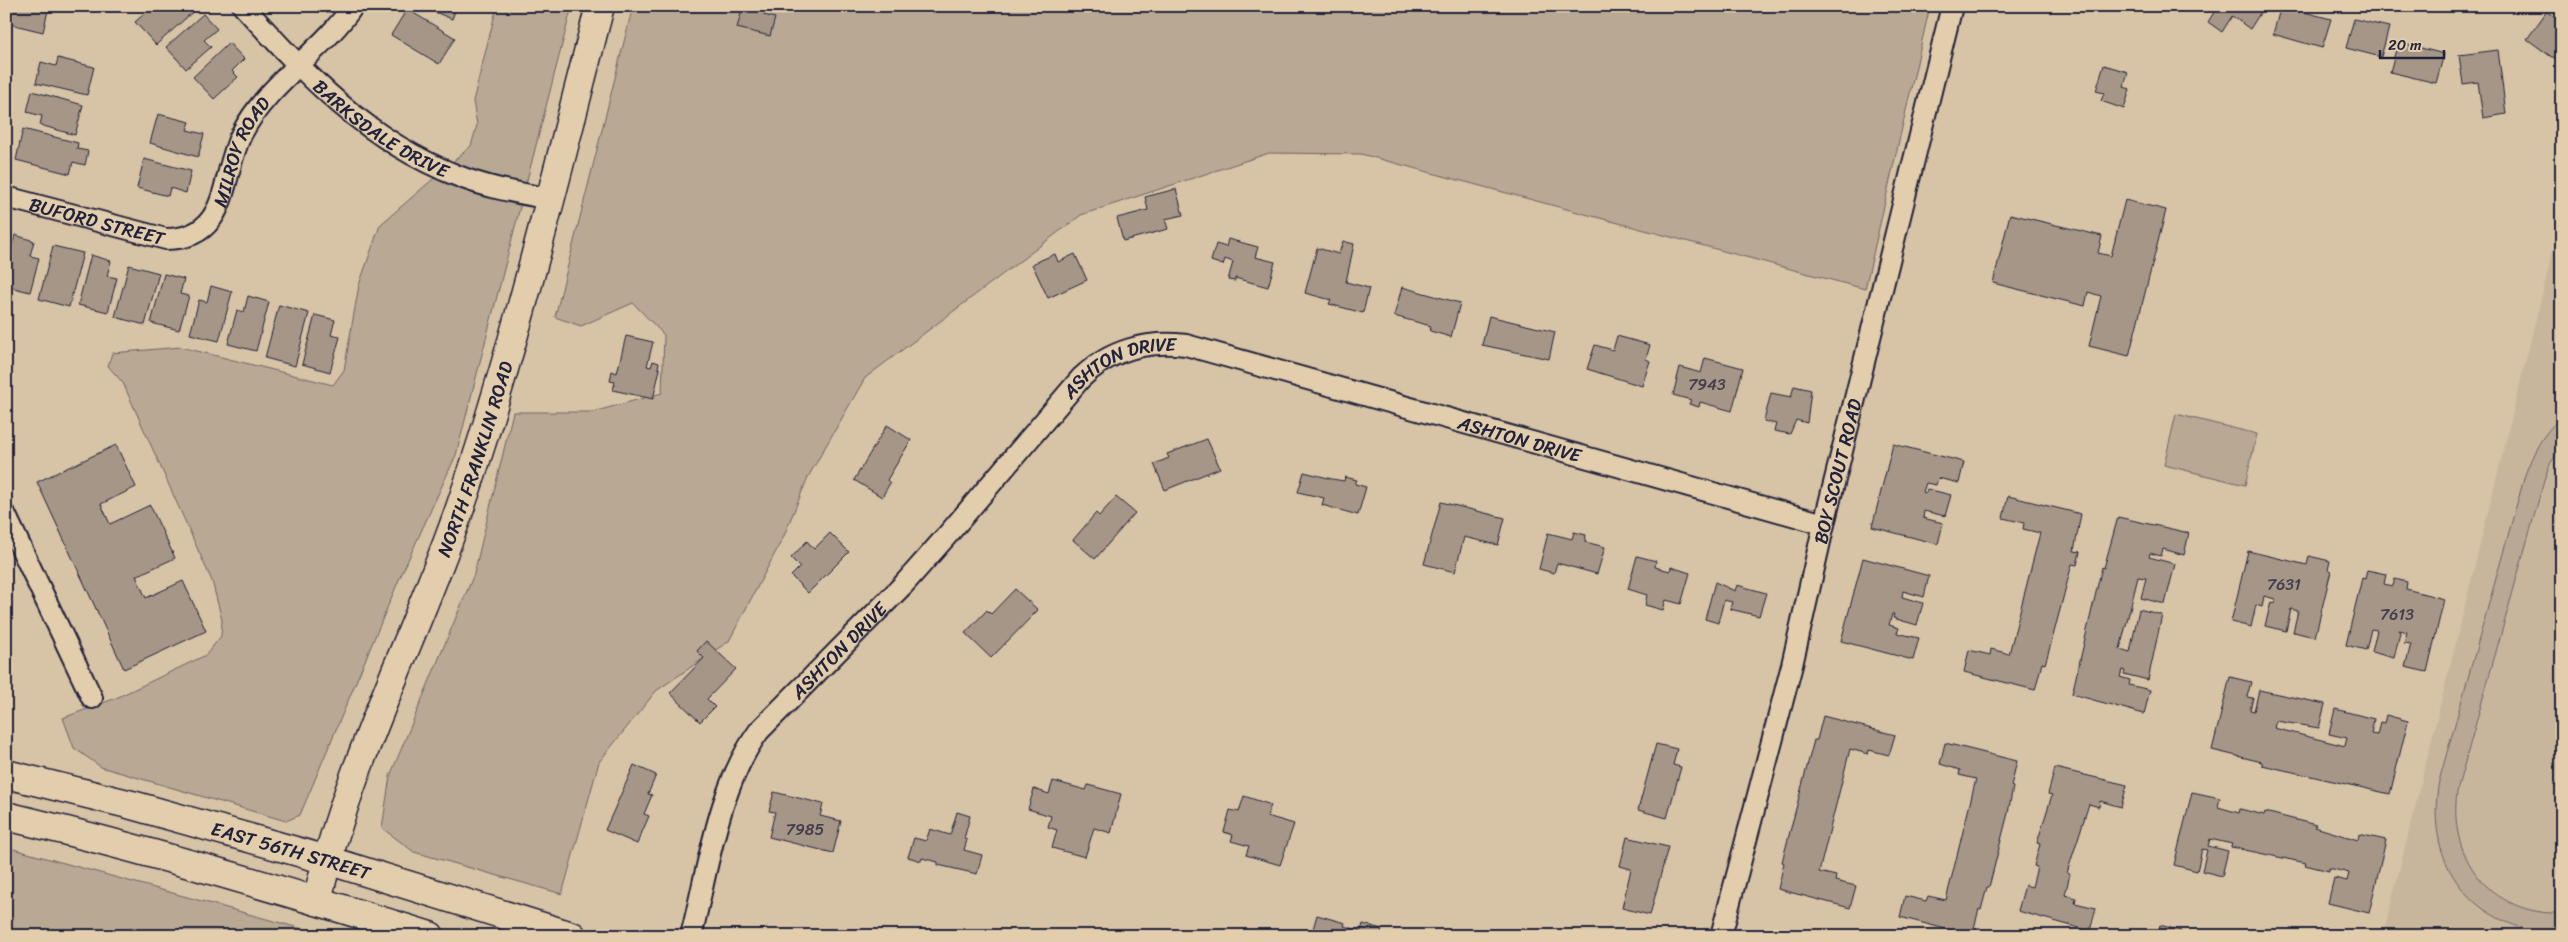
<svg xmlns="http://www.w3.org/2000/svg" width="2568" height="942" font-family="Sriracha,sans-serif">
<rect width="100%" height="100%" fill="#d7c3a5"/>
<filter id="ink" filterUnits="userSpaceOnUse"><feTurbulence type="fractalNoise" baseFrequency=".02" numOctaves="2"/><feDisplacementMap in="SourceGraphic" scale="10" xChannelSelector="R" yChannelSelector="G"/><feConvolveMatrix kernelMatrix="1 2 1 2 8 2 1 2 1" color-interpolation-filters="sRGB"/></filter>
<g filter="url(#ink)">
<polygon fill="#c8b69c" points="2562,214 2562,936 2383,936 2473,573"/>
<g fill="#b8a894" stroke="#6d6568">
<polygon points="497,6 572,6 456,455 398,582 300,815 286,821 101,767 74,748 63,718 116,698 206,655 221,636 222,620 212,581 123,383 108,366 112,353 181,347 333,385 344,370 359,285 380,225 471,146 477,125 473,101"/>
<polygon points="633,6 1930,6 1865,289 1361,154 1269,153 1081,215 865,378 808,477 783,538 729,641 656,691 599,762 562,894 414,852 382,828 390,776 474,574 513,412 593,412 662,393 664,335 633,303 581,326 555,317"/>
<polygon points="2176,414 2257,434 2245,485 2164,465"/>
<path d="M2562 417V446L2550 464 2544 481 2458 787C2445 855 2490 916 2562 913L2560 934C2474 930 2423 866 2439 781L2525 475C2533 453 2543 432 2562 417Z"/>
<polygon points="6,847 328,936 6,936"/>
</g>
<g fill="#a59687" stroke="#22223b">
<polygon points="6,6 49,6 43,32 6,23"/>
<polygon points="153,6 193,6 196,9 156,45 135,22"/>
<polygon points="420,6 457,6 452,19"/>
<polygon points="743,6 767,6 764,15 775,18 770,36 737,28"/>
<polygon points="2212,6 2257,6 2262,10 2250,29 2232,16 2222,32 2208,22 2216,9"/>
<polygon points="2281,6 2331,19 2322,48 2273,34"/>
<polygon points="407,9 455,38 439,64 391,35"/>
<polygon points="2547,11 2562,22 2562,54 2557,61 2527,39"/>
<polygon points="203,14 217,29 204,40 211,47 186,69 166,47"/>
<polygon points="2354,19 2389,27 2381,57 2346,48"/>
<polygon points="2398,42 2444,54 2436,83 2390,72"/>
<polygon points="229,43 244,59 232,71 238,77 214,99 193,77"/>
<polygon points="2498,50 2506,114 2483,118 2478,82 2463,84 2459,55"/>
<polygon points="58,58 94,67 87,95 36,83 41,62 56,66"/>
<polygon points="2104,65 2128,72 2124,87 2130,89 2124,109 2101,101 2104,93 2096,91"/>
<polygon points="32,91 83,105 75,135 40,125 42,116 27,112"/>
<polygon points="158,114 190,122 187,130 204,134 198,157 150,143"/>
<polygon points="23,129 78,143 77,149 88,151 85,165 73,162 70,174 16,160"/>
<polygon points="144,159 191,171 186,193 170,188 168,196 137,188"/>
<polygon points="1176,189 1183,215 1165,219 1168,229 1123,241 1117,218 1148,210 1145,197"/>
<polygon points="2125,200 2166,210 2129,356 2089,346 2101,296 2088,292 2085,306 1993,283 2010,214 2102,236 2098,253 2111,256"/>
<polygon points="15,235 34,241 30,256 39,258 30,292 6,286 6,267"/>
<polygon points="1228,239 1258,247 1255,257 1275,262 1268,287 1235,278 1235,281 1228,280 1233,262 1225,259 1223,265 1211,261 1216,244 1226,247"/>
<polygon points="1343,241 1354,244 1346,282 1369,288 1363,313 1329,304 1331,300 1305,293 1317,248 1339,254"/>
<polygon points="53,246 83,253 69,307 39,299"/>
<polygon points="1055,254 1058,262 1075,254 1087,280 1048,298 1032,264"/>
<polygon points="91,255 111,261 107,276 117,278 108,312 78,305"/>
<polygon points="129,265 159,273 145,325 115,317"/>
<polygon points="164,274 184,279 180,294 189,296 179,330 151,323"/>
<polygon points="211,286 232,292 219,341 190,334 199,300 207,302"/>
<polygon points="1402,287 1460,303 1451,337 1430,331 1431,326 1394,316"/>
<polygon points="248,296 269,302 256,351 228,344 237,310 244,312"/>
<polygon points="279,305 309,313 295,366 265,358"/>
<polygon points="315,315 335,320 331,335 340,337 330,372 302,364"/>
<polygon points="1489,316 1555,332 1549,359 1482,345"/>
<polygon points="626,336 653,342 647,366 651,367 653,361 659,363 658,368 660,369 653,399 613,390 615,382 610,381 612,371 617,373"/>
<polygon points="1617,336 1650,345 1646,359 1650,361 1642,386 1587,369 1595,345 1613,350"/>
<polygon points="1705,358 1743,368 1732,411 1700,402 1699,407 1689,404 1691,400 1673,395 1680,367 1701,373"/>
<polygon points="1794,386 1811,390 1807,423 1796,420 1790,434 1774,431 1776,424 1764,421 1771,393 1791,397"/>
<polygon points="887,425 911,440 887,480 890,483 882,497 854,480"/>
<polygon points="1207,439 1220,468 1165,490 1154,464 1169,458 1167,454"/>
<polygon points="1893,444 1964,462 1959,483 1938,478 1936,485 1926,483 1923,492 1926,493 1927,489 1951,495 1945,516 1924,511 1923,518 1943,523 1938,544 1872,527"/>
<polygon points="116,445 136,487 101,504 110,524 150,505 175,558 136,576 146,598 183,581 206,631 124,669 37,482"/>
<polygon points="1304,472 1332,479 1344,481 1345,477 1357,480 1355,484 1366,487 1358,515 1322,505 1324,498 1298,492"/>
<polygon points="2008,496 2081,514 2074,551 2080,552 2077,565 2072,564 2052,640 2045,664 2042,663 2035,690 1964,672 1969,650 1990,655 1991,649 2009,654 2040,533 2023,529 2024,523 2003,518"/>
<polygon points="1116,497 1135,513 1095,559 1073,540 1096,513 1099,516"/>
<polygon points="1441,502 1505,518 1498,545 1464,537 1455,572 1424,564"/>
<polygon points="2118,517 2189,533 2184,555 2163,549 2161,556 2150,553 2149,557 2175,564 2165,604 2141,598 2146,578 2138,577 2120,649 2130,652 2139,609 2162,615 2148,680 2124,674 2125,671 2122,670 2120,677 2130,680 2129,685 2150,690 2144,714 2072,694 2102,567 2104,568"/>
<polygon points="1574,532 1586,535 1585,542 1605,547 1597,574 1557,563 1554,573 1539,569 1548,533 1572,539"/>
<polygon points="830,533 849,552 808,593 791,576 800,567 791,558 807,541 814,549"/>
<polygon points="2248,551 2307,565 2309,556 2330,561 2328,570 2331,571 2315,637 2293,632 2298,611 2291,609 2286,631 2265,626 2271,602 2274,603 2275,599 2264,596 2262,607 2256,605 2251,627 2231,622"/>
<polygon points="1637,556 1656,561 1655,567 1670,571 1671,567 1690,573 1681,604 1666,600 1663,610 1645,605 1647,595 1628,589"/>
<polygon points="1863,558 1929,576 1924,597 1903,591 1902,597 1923,603 1917,625 1893,618 1894,614 1892,614 1889,625 1899,628 1897,633 1919,638 1913,660 1841,641"/>
<polygon points="2367,570 2386,574 2384,584 2393,586 2395,579 2407,582 2406,589 2444,599 2427,672 2405,667 2411,644 2404,643 2407,632 2399,630 2400,633 2394,658 2372,652 2377,630 2371,629 2366,650 2346,645 2362,578 2365,579"/>
<polygon points="1715,582 1735,591 1737,585 1766,593 1759,616 1730,609 1732,602 1724,600 1718,623 1705,619"/>
<polygon points="1015,589 1038,610 991,658 965,633 987,610 991,614"/>
<polygon points="706,641 736,669 707,699 715,707 700,722 670,693 704,658 697,651"/>
<polygon points="2230,677 2251,682 2247,697 2253,698 2250,710 2254,711 2259,690 2325,704 2319,728 2276,721 2274,728 2345,746 2347,738 2329,734 2335,709 2374,719 2371,734 2377,735 2380,722 2384,723 2386,715 2408,721 2390,794 2262,765 2262,762 2212,750"/>
<polygon points="1823,716 1895,735 1889,755 1869,750 1868,754 1850,749 1844,773 1819,872 1836,876 1835,881 1856,886 1850,908 1778,889 1784,863 1782,862 1814,740 1817,740"/>
<polygon points="1945,743 2017,761 2011,786 2013,787 2008,813 1989,887 1987,887 1981,910 1979,909 1972,936 1900,917 1905,896 1926,901 1928,896 1946,900 1976,779 1959,775 1960,770 1940,764"/>
<polygon points="1656,744 1677,749 1673,765 1681,767 1667,818 1638,810"/>
<polygon points="634,765 656,775 648,794 652,795 644,814 649,816 637,844 605,830"/>
<polygon points="2055,768 2127,785 2121,807 2100,801 2099,807 2089,804 2067,873 2070,874 2065,895 2076,898 2075,903 2096,908 2090,931 2018,911 2025,885 2032,887 2037,867 2034,866 2040,844 2037,843 2052,795 2048,794"/>
<polygon points="1053,781 1086,790 1088,785 1121,794 1111,833 1094,828 1085,857 1052,848 1057,830 1048,827 1051,816 1028,809 1034,789 1049,794"/>
<polygon points="774,792 823,804 820,816 841,821 833,853 769,837 775,812 769,811"/>
<polygon points="2192,792 2220,798 2218,807 2239,813 2240,809 2264,815 2265,812 2316,825 2315,827 2358,840 2359,834 2386,840 2369,913 2328,903 2334,878 2347,881 2349,873 2329,868 2329,871 2305,865 2306,863 2231,847 2232,844 2210,839 2208,846 2228,851 2222,876 2202,871 2207,850 2202,849 2197,871 2174,865"/>
<polygon points="1244,796 1271,805 1267,816 1294,824 1280,865 1246,855 1249,846 1231,841 1233,835 1224,832 1230,810 1239,812"/>
<polygon points="957,812 970,816 964,839 967,840 964,850 982,855 977,874 938,865 938,862 922,858 921,861 908,857 914,838 926,841 930,829 950,835"/>
<polygon points="1627,837 1668,847 1650,915 1622,908 1631,869 1620,866"/>
<polygon points="1317,915 1345,923 1344,926 1361,931 1363,924 1382,929 1380,936 1311,936"/>
<polygon points="2160,925 2181,931 2180,936 2157,936"/>
</g>
<g fill="none" stroke-linecap="round" stroke-linejoin="round">
<defs>
<g id="minor">
<path id="s1" d="M243 6C308 77 366 140 458 176 488 188 519 193 550 199"/>
<path id="s2" d="M6 197 166 239C230 239 220 178 241 135 267 83 321 53 353 6"/>
<polyline points="6,516 92,698"/>
<path id="s3" d="M691 936C708 869 718 787 759 731L904 584 950 532 1081 378C1110 350 1147 340 1186 345L1824 524"/>
<path id="s4" d="M1721 936 1792 665 1824 524 1952 6"/>
</g>
<g id="secondary">
<path id="s5" d="M317 901C348 765 413 642 459 511 516 346 556 175 600 6"/>
</g>
<g id="primary">
<path id="s6" d="M6 774 132 805 327 860 572 936"/>
<path d="M6 816C149 850 290 892 430 936"/>
</g>
</defs>
<use href="#minor" stroke="#22223b" stroke-width="24"/>
<use href="#secondary" stroke="#22223b" stroke-width="31"/>
<use href="#primary" stroke="#22223b" stroke-width="31"/>
<use href="#minor" stroke="#e2cdac" stroke-width="20"/>
<use href="#secondary" stroke="#e2cdac" stroke-width="28"/>
<use href="#primary" stroke="#e2cdac" stroke-width="28"/>
</g>
</g>
<g text-anchor="middle" dominant-baseline="central" stroke-width="4.5" stroke-linejoin="round" paint-order="stroke">
<g font-size="16" fill="#433f4e">
<text x="1707" y="384">7943</text>
<text x="2284" y="584">7631</text>
<text x="2397" y="614">7613</text>
<text x="805" y="829">7985</text>
</g>
<g font-size="19" fill="#22223b" stroke="#e2cdac">
<text stroke="none"><textPath href="#s1" startOffset="186">BARKSDALE DRIVE</textPath></text>
<text stroke="none"><textPath href="#s2" startOffset="291">MILROY ROAD</textPath></text>
<text stroke="none"><textPath href="#s2" startOffset="94">BUFORD STREET</textPath></text>
<text stroke="none"><textPath href="#s3" startOffset="736">ASHTON DRIVE</textPath></text>
<text stroke="none"><textPath href="#s3" startOffset="1156">ASHTON DRIVE</textPath></text>
<text stroke="none"><textPath href="#s5" startOffset="470">NORTH FRANKLIN ROAD</textPath></text>
<text stroke="none"><textPath href="#s4" startOffset="479">BOY SCOUT ROAD</textPath></text>
<text stroke="none"><textPath href="#s3" startOffset="331">ASHTON DRIVE</textPath></text>
<text stroke="none"><textPath href="#s6" startOffset="295">EAST 56TH STREET</textPath></text>
</g>
</g>
<rect width="2568" height="942" fill="none" stroke="#e2cdac" stroke-width="25"/>
<rect x="12" y="12" width="2543" height="917" fill="none" stroke="#22223b" stroke-width="2" filter="url(#ink)"/>
<path d="M2380 50v8h64v-8" fill="none" stroke="#22223b" stroke-width="2.5"/>
<text x="2388" y="50" font-size="15" fill="#22223b" stroke="#e2cdac" stroke-width="4" paint-order="stroke">20 m</text>
</svg>
